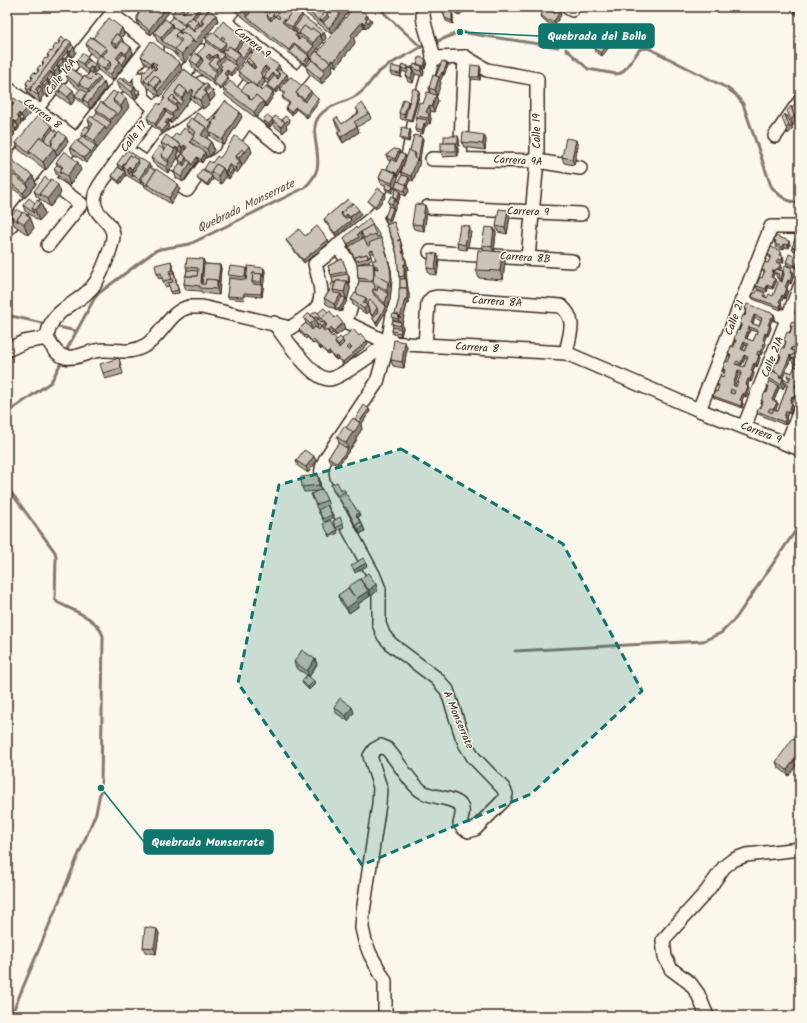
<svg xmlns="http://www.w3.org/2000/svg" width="807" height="1023" font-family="Kalam,sans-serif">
<rect width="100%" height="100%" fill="#fbf7ec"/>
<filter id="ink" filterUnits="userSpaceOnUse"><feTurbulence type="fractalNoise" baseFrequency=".025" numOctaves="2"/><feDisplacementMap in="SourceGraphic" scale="8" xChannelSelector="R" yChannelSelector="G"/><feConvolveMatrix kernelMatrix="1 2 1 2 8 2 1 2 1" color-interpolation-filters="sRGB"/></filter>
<g filter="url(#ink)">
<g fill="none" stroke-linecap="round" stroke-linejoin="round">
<g stroke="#85796d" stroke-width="3">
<polyline points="380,7 385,14 421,47 427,45"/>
<polyline points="433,43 460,32 558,47"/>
<path d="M566 49 588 69 616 74 621 73 625 69 640 49 648 48 727 88 736 95 743 104 771 186C779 196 787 202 800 203"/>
<polyline points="7,317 11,316 42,323"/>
<polyline points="54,326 76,331"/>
<path d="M67 349 94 299 99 293 155 251 160 249 190 244 304 188C323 171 318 160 315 137 315 133 314 127 316 122 322 106 342 104 356 96 366 91 371 79 379 72 391 62 408 55 421 47"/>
<polyline points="7,413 51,382 62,361"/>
<path d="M7 487 55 552 56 556 55 599 57 602C73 611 98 618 103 636L101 788 96 813 11 1016"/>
<polyline points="515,651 703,641 721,633 736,618 796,530 800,526"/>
</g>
<defs>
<g id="minor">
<polyline points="206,7 298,79 317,56"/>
<polyline points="290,7 331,39"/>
<polyline points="567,7 572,10"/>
<polyline points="111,14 157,48"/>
<polyline points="213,36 235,7"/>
<path d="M202 51C172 90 140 127 113 167 107 175 97 186 95 195 90 215 111 218 113 234 114 244 101 274 96 282 85 301 58 306 50 326 48 330 48 334 47 338 51 345 56 355 65 357 77 359 84 353 95 351 114 347 126 357 146 345 162 335 170 311 189 307 193 307 198 307 202 307L290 328C297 323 316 312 319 304 324 292 318 276 315 264L375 216 392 197 401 177 409 152 415 120 433 58C432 41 421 25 423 7"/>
<polyline points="465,57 487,70 537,79 537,161 528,258"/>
<polyline points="433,58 465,57 460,159"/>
<polyline points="140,79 142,97 155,109"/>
<polyline points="201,83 280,146"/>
<polyline points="7,88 77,140"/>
<polyline points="775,136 800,101"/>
<polyline points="7,148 36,109 117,7"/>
<polyline points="134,155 187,190 204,166 215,162 224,155 248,120"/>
<polyline points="432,159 537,161 580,168"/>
<polyline points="150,161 165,141 206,113 220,98 249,60"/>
<polyline points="47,179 81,204 48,245"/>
<polyline points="428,207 581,214"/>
<path d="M375 216 386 238 393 263 395 278 396 296 388 343 377 382 328 455C321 466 320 472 324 484L373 574 379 589V624L384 636 391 644 436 678 447 690 452 705 462 736 466 745 474 758 503 788 506 794 504 800 475 829 469 831 463 828 460 824C461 819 464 811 461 806 455 797 433 798 423 792 410 784 399 762 387 749L381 746 374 750 370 756 380 787 379 804 363 912 362 928 365 941 370 954 385 981V1016"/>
<polyline points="7,230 151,44 178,7"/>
<path d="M337 246C342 253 350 262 352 270 358 288 352 306 345 322"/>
<polyline points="430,252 572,261"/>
<polyline points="742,300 800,323"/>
<polyline points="319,305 345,322 388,343 566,353 699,410 800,449"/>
<path d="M274 323C285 337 312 381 330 379 342 377 376 351 388 343"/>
<path d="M425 345 428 303 432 298 437 297 561 306C578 320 569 335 566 353"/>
<polyline points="7,350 24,342 47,338"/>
<polyline points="699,410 771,227 800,227"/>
<polyline points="744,427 800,287"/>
<polyline points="787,444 800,411"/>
<polyline points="707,1016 698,994 690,983 671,969 665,957 663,940 707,891 724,867 733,860 746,855 800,849"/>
</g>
</defs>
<use href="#minor" stroke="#3b2a1e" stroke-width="16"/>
<use href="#minor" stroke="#fbf7ec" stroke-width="13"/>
</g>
<g fill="#afa99f" stroke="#3b2a1e" fill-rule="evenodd">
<polygon points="138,7 173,7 151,35 139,26 137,20 138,14 137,9"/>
<polygon points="233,7 292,7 303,17 324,32 326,38 316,51 318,52 367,15 368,17 372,22 366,29 364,27 354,39 355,43 336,67 333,65 332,67 333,70 322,84 308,73 306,67 312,60 311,58 305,66 235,11"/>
<polygon points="298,7 352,7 331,34"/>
<polygon points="442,7 448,9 449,12 453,15 453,24 446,21"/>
<polygon points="448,7 465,7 466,8 459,16"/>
<polygon points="793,7 800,7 800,15 799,17 795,14 794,11 795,9"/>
<polygon points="180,8 208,11 216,15 218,21 185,63 175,55 174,53 157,41 154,32 169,22 173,17 172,14 181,10"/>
<polygon points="554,9 555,11 554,13 561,15 555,24 549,24 542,18 541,15"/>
<polygon points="122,28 124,34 121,38 122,41 131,47 133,53 128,60 123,68 123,67 112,81 98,70 95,62 97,59 89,52 86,44 93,38"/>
<polygon points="560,30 561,33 558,40 549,37 548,34"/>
<polygon points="214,33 244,37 245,40 253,48 232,76 228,73 226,75 228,77 229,79 221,90 193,68 190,60 197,54 205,47 204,45 207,42 206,39"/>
<polygon points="58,41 72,45 76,52 72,58 70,56 71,59 67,65 64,63 66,66 61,72 59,71 60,73 57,77 59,81 58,82 55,80 51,86 49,85 50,88 47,91 49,97 48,98 44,94 41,99 41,102 40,103 28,93 26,88 27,86 26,83 31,81 32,79 31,76 36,74 38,72 37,69 42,67 43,65 42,62 47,59 48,57 47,55 52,52 54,50 53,48 57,45 59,43"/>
<polygon points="610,46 602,56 595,51 594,48"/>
<polygon points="83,53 98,70 95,73 93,72 92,73 104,82 106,88 90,109 76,98 71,105 57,95 55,89 75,95 80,90 68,80 66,75 86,77 88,74 78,66 76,61"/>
<polygon points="141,56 182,69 160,97 144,84 142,81 145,72 149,66 143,61"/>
<polygon points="265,56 288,77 276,93 268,87 267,85 268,84 265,82 260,90 262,91 273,92 274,95 266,107 265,106 256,118 225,95 223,89 241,90 248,83 240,77 238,71 246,61"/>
<polygon points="426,59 427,62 425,69 423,69 424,72 423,76 415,74 415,75 413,83 408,82 406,76 407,73 402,71 401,77 391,75 390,72 408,66 409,68 410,68 413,67"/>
<polygon points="448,66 444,75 443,75 440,81 441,83 436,96 438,101 434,112 431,111 430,114 431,119 430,124 428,123 427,126 425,126 423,134 416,132 415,129 417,118 416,116 430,93 429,88 436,76"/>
<polygon points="184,69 209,88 215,96 208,105 203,109 193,101 191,98 171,124 169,122 167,124 169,127 163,134 149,123 147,118 160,105 164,99 163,97"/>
<polygon points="481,69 480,80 471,79 470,77"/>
<polygon points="122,79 135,86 136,89 140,91 141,94 138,97 137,97 135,100 120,89 117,81"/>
<polygon points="280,90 312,93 318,99 319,102 307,118 296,109 292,115 287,111 286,108 289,104 283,99 282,96 284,95 281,92"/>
<polygon points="113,91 129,107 86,163 72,153 70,147 78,141 82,136 81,133 90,125 88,120 93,118 97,112 96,109 103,103"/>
<polygon points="420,92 412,122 401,119 399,113 408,101 409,103"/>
<polygon points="11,102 30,114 24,120 24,121 23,123 21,123 19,127 19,128 17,131 16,131 14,133 15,134 10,140 10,138 8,141 9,143 7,145 7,107 11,107 12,106"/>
<polygon points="356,107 369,113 371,119 357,127 359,132 343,143 340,138 337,132 340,131 336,125 334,119 342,124 358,113"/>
<path d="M215 116 242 117 224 145 211 137 210 134 207 138 211 141 214 150 210 157 206 155 202 163 198 160 183 182 176 178 174 172 180 163 179 160V159L178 158 168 173 153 163 151 158 165 149 163 148 161 143 172 139 188 130 186 125 193 119 212 123 216 120ZM185 148 187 149 183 154 182 153Z"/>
<polygon points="273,119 290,122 286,126 287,128 283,133 274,126 273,123 270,127 264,123 263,120"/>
<polygon points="53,129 58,133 66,137 68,142 46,170 18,149 16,143"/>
<polygon points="411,132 409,142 401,140 400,138"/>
<polygon points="484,135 486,140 485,150 464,147 462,142"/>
<polygon points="423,139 419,165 413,181 410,180 407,186 409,191 406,196 401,194 394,210 394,209 394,210 390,222 386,220 385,217 390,206 388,202 393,197 396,189 395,187 399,182 402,175 401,172 410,151"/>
<polygon points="459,139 459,146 457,146 458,149 458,156 443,157 441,151"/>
<polygon points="578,146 574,165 564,163 562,157"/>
<polygon points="252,152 237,173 234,171 229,179 226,177 221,184 213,179 208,186 198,180 197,177 205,172 204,169 220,158"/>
<polygon points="400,153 405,155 406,158 398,177 397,177 398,178 392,193 386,190 385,188 386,186 381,183 379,178 387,169 390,161 388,160 386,155"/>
<polygon points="7,158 33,176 36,184 25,198 11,187 9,182 12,178 7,173"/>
<polygon points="56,162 81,170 70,185 56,174 54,168 57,165"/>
<polygon points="117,164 150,167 178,184 180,189 171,204 145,187 144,184 142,183 141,184 126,175 120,184 113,178 112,176 118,167"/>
<polygon points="34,191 61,193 50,207 36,196"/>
<polygon points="386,196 376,209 369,203 368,201"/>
<polygon points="348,199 361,215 336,236 325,222 324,219"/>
<polygon points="41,203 45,214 39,221 25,211 23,205"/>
<polygon points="427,211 424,231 414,229 412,224"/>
<polygon points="22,213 30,217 34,228 28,235 14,225 11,216"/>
<polygon points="510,216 507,234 498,232 496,226"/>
<polygon points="394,222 402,246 404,254 406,260 408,270 406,270 408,290 409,294 409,304 407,304 402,324 403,328 401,336 393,334 392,331 393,327 392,324 393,320 392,317 395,314 399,299 400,288 400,279 399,277 397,255 394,245 386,225"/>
<polygon points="494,228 496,233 494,251 502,252 505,260 503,280 479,278 476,270 484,250 482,245"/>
<path d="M357 229 380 236 386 251 391 270 392 280 390 300 387 309 377 326 369 311 366 314 353 305 351 299 356 294 359 281 358 278 357 264 350 250 346 243 344 238ZM370 253H374L376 260 374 265 375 268 378 269 375 268 370 263 369 260 372 259Z"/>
<polygon points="471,232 467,250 459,249 457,243"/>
<polygon points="286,240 329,243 304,263 287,242"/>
<polygon points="774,240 790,244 789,248 785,247 783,250 776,247"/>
<polygon points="800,241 800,252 793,250 792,247"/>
<polygon points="782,253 781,255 784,259 783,263 779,262 778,263 782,267 780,270 783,271 793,271 793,272 794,275 791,284 789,283 787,288 788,291 785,299 783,298 781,303 782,306 781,310 753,299 752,297 766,295 765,297 767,298 773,296 779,280 777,278 775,273 774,273 772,278 775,279 776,282 773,289 768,288 767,292 757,289 756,286 762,278 764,273 762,270 768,263 770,258 768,255"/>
<polygon points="437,254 439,260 437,275 429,274 427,268"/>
<polygon points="203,259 205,264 220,265 221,268 219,295 202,293 201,291 186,290 184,284 187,270 186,267"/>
<polygon points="342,259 349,277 350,289 347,301 340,312 326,304 324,298 329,292 333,283 332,277 328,266"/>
<polygon points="800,260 797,268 787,265 786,262"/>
<polygon points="173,267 179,293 172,294 169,286 165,287 162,278 159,279 157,274"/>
<polygon points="247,271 265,271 262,297 245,295 244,300 228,298 227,296 229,278 228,275"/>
<polygon points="800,299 800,317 796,315 795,313 798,309 799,308 798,305"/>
<path d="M745 308 774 314 775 317 774 321 772 320 770 325 771 328 768 336H766L764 341 766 344 761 355 759 354V355L760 358 757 367 755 366 753 371 754 374 751 382 749 381 748 386 749 389 746 397 744 396 742 401 743 404 742 408 714 398 713 396 717 392 719 388 717 385 723 377 724 372 723 369 728 362 730 357 728 354 734 347 735 342 734 339 739 331 741 326 740 323 745 316 747 311ZM755 318 761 321 759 326 753 324ZM750 330 757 332 753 341 747 339ZM745 345 747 346 745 351 743 350ZM745 358 747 359 744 367 737 365 738 364 742 365ZM739 373 741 374 736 387 734 386Z"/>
<path d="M328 312 343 323 345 329 336 336 333 333 330 335 332 337 337 340 359 336 368 344 344 365 338 359 336 360 330 354 328 355 322 348 321 350 315 343 313 344 307 337 306 339 300 332 299 329 306 323 304 318 318 313ZM350 348 351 349 349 351 348 350Z"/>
<path d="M800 321V335L797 340 800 341V340V383H799L797 388 799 391 795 399 793 398 791 403 793 406 790 414 788 413 786 418 787 421 785 425 758 414 757 411 761 408 763 403 761 401 767 393 768 389 767 386 769 381 768 378 774 372 773 370 778 363 780 358 779 355 784 348 786 343 784 340 790 333 791 328 790 325ZM791 358 793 363 794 364 795 366 792 373 787 376 788 378 790 379 789 381H784L783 378ZM785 385 787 386 778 411 775 410 778 404 777 402 774 401 779 388 783 389Z"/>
<polygon points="407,347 404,368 393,366 391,360"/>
<polygon points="119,358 123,374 105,379 103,373"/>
<polygon points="369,409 370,411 361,425 362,429 356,438 356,441 338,466 329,460 328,457 339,443 337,437 355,419"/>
<polygon points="800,423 800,430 798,430 797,427"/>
<polygon points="296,461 316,462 308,473 298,466"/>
<polygon points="320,480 321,490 327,500 329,506 327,507 333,518 324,522 319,513 311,494 319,491 304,492 302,487"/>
<polygon points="331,485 345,491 346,494 359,513 360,516 358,517 363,526 365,531 360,534 348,510 346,511 340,501 333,491"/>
<polygon points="333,521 343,524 344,527 337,531"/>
<polygon points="360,579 378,590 371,596 368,592 370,596 358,604 359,606 349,613 340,601 338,595 350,590 348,587 362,582"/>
<polygon points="315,659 317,664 309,677 315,684 309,690 303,684 302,681 307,675 296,668 294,662"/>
<polygon points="334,707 354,712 348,721 336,713"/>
<polygon points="800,742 789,776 778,767 776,762"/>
<polygon points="157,929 159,934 156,954 145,952 143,947"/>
</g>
<g fill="#8f8982" stroke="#3b2a1e">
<polygon points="166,7 173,7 151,35 149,30"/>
<polygon points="200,7 203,7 194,23 187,24"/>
<polygon points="250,7 253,7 254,10 247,17 246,14"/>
<polygon points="321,7 323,7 325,13 324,15 321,10 322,9"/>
<polygon points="333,7 336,15 333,19 330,10"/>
<polygon points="343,7 352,7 331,34 329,28 340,14 339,11"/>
<polygon points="460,7 465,7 466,8 459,16 457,10"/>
<polygon points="554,9 555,11 553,14 552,11"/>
<polygon points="800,11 800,15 799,17 798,14"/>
<polygon points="327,12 331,22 323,23 322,21"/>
<polygon points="452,12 453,15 453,24 452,21"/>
<polygon points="560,12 561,15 555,24 554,21"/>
<polygon points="274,14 277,22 273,27 270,18"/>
<polygon points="302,14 305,22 294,28 296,33 295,36 292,27"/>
<polygon points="216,15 218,21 185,63 182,54 193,40"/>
<polygon points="367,15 369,20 371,19 372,22 366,29 364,24 365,18"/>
<polygon points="199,22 202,23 203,26 196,38 193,29"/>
<polygon points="362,22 364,27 354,39 355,43 336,67 334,61 351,35"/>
<polygon points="172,24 175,32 162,41 161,38"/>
<polygon points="122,28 124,34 120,40 122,38 125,46 119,53 116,45 113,42"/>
<polygon points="560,30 561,33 558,40 557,37"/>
<polygon points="324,32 326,38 323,42 321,37"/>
<polygon points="297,33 299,39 297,42 295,36"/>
<polygon points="320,34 323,42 310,59 308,53 314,46 313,43"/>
<polygon points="244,37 246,42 237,50 238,53 233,51"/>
<polygon points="71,42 73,48 74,47 76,52 72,58 70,52 68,50 71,59 67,65 65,59 62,58 66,66 61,72 59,66 57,65 60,73 57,77 59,81 58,82 54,74 50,71 52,76 53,75 55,80 51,86 49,81 47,79 50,88 47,91 49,97 48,98 45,89 39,85 41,90 42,89 44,95 41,99 41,102 40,103 38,94 31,90"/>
<polygon points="226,43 230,57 222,51 226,61 221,65 222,68 220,68 220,70 222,74 213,82 212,79 217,72 213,57 216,54 218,60 223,57 220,50"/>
<polygon points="294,43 296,48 290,52 289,50"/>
<polygon points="609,43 610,46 602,56 601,53"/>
<polygon points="252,45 253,48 232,76 231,73 236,66 234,61 240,54"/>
<polygon points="131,47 133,53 128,60 123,68 122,65 127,57 126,54"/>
<polygon points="106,48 109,56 101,58 100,55"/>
<polygon points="122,51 124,57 117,61 116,58"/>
<polygon points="209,54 211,60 208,63 206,57"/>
<polygon points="309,56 310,59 305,66 303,63"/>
<polygon points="88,57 91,65 84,67 83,64"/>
<polygon points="202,58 205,67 198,68 197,65"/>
<polygon points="426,59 427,62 425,69 424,66"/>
<polygon points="331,60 333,65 332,67 333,70 322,84 320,79 325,72 324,69"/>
<polygon points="120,61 123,67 112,81 110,75"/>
<polygon points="110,62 113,71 105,72 104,69"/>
<polygon points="152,62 154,68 153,69 151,63"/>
<polygon points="180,63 182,69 160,97 158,91 156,89 155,87 160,80"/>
<polygon points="253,63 256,71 255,73 251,65"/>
<polygon points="447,63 448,66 444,75 443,73"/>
<polygon points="96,65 98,70 95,73 93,68"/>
<polygon points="279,65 281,71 276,73 275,70"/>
<polygon points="91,66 93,72 90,76 88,70"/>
<polygon points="265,66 267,72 263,77 265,82 259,91 256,86 260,73"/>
<polygon points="422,66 424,72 423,76 421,71"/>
<polygon points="480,66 481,69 480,80 479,77"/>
<polygon points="401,68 402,71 401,77 400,74"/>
<polygon points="413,69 415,75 413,83 411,78"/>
<polygon points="227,70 228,73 225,77 224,74"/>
<polygon points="442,72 443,75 440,81 441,83 437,96 435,90 439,77"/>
<polygon points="273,73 275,79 270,85 268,80"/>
<polygon points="279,73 281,79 279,82 277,76"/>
<polygon points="287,74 288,77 276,93 275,91"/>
<polygon points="100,77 103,85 104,82 106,88 90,109 88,103 91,99 88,90"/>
<polygon points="228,77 229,79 221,90 220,87"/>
<polygon points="208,85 211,93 213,91 215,96 210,102 208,96 210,102 208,105 203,109 200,100 196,98"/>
<polygon points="135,86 137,91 136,93 137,97 135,100 132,92"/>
<polygon points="192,89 194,94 191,95 191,98 171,124 170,121 173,117 172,114 177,108 176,105 178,102 183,101 182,98 187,91"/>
<polygon points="73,90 76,98 71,105 68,97"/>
<polygon points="419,90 420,92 412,122 411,120"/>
<polygon points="140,91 141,94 138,97 137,95"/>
<polygon points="311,91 313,96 306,105 304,99"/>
<polygon points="273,92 274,95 266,107 265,104"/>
<polygon points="436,95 438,101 434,112 432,107"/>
<polygon points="126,98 129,107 97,149 94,141 105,127 111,123 110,120 116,113 122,109 121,106"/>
<polygon points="318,99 319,102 307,118 306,115"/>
<polygon points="263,101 265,106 256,118 254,112"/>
<polygon points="408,101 410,106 405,118 404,115"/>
<polygon points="429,106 431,111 430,114 431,119 430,124 426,112"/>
<polygon points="800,106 800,115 799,115 796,120 796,122 793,126 791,120 794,116 795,117 798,110"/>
<polygon points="295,107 296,109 292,115 291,112"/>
<polygon points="28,108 30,114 24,120 24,121 23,123 22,121 23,119 21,115"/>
<polygon points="165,109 167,115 156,126 155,124"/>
<polygon points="240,112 242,117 224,145 222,140"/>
<polygon points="19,113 21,119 20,120 21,123 19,127 19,128 17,131 16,129 18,126 16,122 17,116"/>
<polygon points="168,119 169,122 166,125 165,123"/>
<polygon points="289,119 290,122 286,126 287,128 283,133 281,127 285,122"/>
<polygon points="14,120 16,126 15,128 16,131 14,133 15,134 10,140 10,138 8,141 9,143 7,145 7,130 9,127 11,133 12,133 11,129 12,123"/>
<polygon points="272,120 273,123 270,127 269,124"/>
<polygon points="212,123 214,128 209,131 210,134 204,143 201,135 206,127"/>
<polygon points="424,123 425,126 423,134 422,131"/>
<polygon points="168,124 169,127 163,134 162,131"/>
<polygon points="789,125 792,126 793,129 788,134 786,128"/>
<polygon points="52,126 54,132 31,153"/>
<polygon points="357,126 359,132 343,143 341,137"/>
<polygon points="410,129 411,132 409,142 408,140"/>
<polygon points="484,135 486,140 485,150 483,144"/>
<polygon points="458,136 459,139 459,146 458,143"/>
<polygon points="66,137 68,142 57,156 55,151"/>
<polygon points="422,137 423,139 419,165 413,181 411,176 414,158"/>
<polygon points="576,140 578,146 574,165 572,159"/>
<polygon points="211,141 214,150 210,157 207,149"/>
<polygon points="456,143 458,149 458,156 456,151"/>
<polygon points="181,145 183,150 180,154 178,149"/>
<polygon points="184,145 185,148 183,151 182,148"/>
<polygon points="96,146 97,149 86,163 84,158 90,151"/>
<polygon points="250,146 252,152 242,166 239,158 244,151"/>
<polygon points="176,147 178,153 177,154 178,158 168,173 166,167 169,163 168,160"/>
<polygon points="54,148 57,156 46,170 43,162"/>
<polygon points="399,150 401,156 397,165 395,159"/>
<polygon points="205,152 206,155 202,163 201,160"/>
<polygon points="405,155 406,158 398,177 397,174"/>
<polygon points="186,157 191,162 197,157 198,160 183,182 181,177 185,170 183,163"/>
<polygon points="138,160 141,169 135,177 132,169"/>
<polygon points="240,161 242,166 237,173 235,168"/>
<polygon points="78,162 81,170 70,185 67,176"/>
<polygon points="124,164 125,168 123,166 125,171 124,173 122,167"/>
<polygon points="149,164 151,170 141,180 142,183 141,184 139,179"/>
<polygon points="229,164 232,170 226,174 225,172"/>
<polygon points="129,166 132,174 129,174 127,169"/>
<polygon points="223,168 226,177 221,184 218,176"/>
<polygon points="233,169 234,171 229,179 228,176"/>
<polygon points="125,172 126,175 120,184 119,181"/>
<polygon points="396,173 398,178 394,189 392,183"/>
<polygon points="33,176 36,184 25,198 23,193 28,186 27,183"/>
<polygon points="212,176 213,179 208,186 207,184"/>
<polygon points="409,177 410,180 407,186 409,191 406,196 404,191 405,187"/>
<polygon points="9,182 11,187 7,193 7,185"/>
<polygon points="178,184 180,189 171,204 169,198"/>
<polygon points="58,185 61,193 50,207 47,199"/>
<polygon points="393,186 394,189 392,193 391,190"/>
<polygon points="400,191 401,194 397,204 396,201"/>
<polygon points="385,193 386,196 376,209 375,206"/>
<polygon points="395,198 397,204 394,210 392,204"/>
<polygon points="41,203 45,214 39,221 35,210"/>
<polygon points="425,205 427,211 424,231 422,225"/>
<polygon points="355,208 347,215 349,220 346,222 344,217"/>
<polygon points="393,208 394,210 390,222 389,219"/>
<polygon points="359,210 361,215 336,236 335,233 351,220 350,217"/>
<polygon points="508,210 510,216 507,234 505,228"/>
<polygon points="30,217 34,228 28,235 24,224"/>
<polygon points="469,226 471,232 467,250 465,245"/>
<polygon points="494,228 496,233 494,252 492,247"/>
<polygon points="360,232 362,238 360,240 361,243 349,247 350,250 348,244"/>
<polygon points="400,239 402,246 405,257 404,254 406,260 408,270 397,241"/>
<polygon points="328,240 329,243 304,263 303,260"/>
<polygon points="789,241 790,244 789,248 788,245"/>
<polygon points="784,244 785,247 783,250 782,247"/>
<polygon points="385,248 391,270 392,280 390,300 387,309 377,326 376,323 386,306 385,303 388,294 387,291"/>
<polygon points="502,252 505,260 503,280 500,271"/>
<polygon points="437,254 439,260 437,275 435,269"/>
<polygon points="783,256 784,259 783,263 782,260"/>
<polygon points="799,258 800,260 797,268 796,266"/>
<polygon points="203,259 205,265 203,286 201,283"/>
<polygon points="171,261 173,267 179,293 178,290"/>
<polygon points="404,264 406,270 406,282 404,276"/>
<polygon points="781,264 782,267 779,274 778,272"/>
<polygon points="220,265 221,268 219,295 217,289"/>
<polygon points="246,268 248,274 247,282 245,277"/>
<polygon points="264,268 265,271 262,297 261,294 262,285 261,282 262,274"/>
<polygon points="773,270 774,273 772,280 771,277"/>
<polygon points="783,271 785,277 783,285 781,279"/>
<polygon points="793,272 794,275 791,284 790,281"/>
<polygon points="348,274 349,277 350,289 347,301 344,292"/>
<polygon points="406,279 407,282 408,290 409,294 409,304 407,299"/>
<polygon points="775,279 776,282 773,289 772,287"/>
<polygon points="788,280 789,283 786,290 785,287"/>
<polygon points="767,285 768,288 767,292 766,289"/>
<polygon points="787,288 788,291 785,299 784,296"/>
<polygon points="341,294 343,300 335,307 336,310 334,304"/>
<polygon points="782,295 783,298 780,305 779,302"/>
<polygon points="346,298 347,301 340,312 339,309"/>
<polygon points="366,298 368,304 367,306 369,311 366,314 364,309 363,303"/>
<polygon points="405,299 407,304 402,324 403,328 401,336 400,333 401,329 398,319"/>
<polygon points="781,303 782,306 781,310 780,307"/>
<polygon points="377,308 380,314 373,319 372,316"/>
<polygon points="774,314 775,317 774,321 773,318"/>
<polygon points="754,315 755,318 752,326 751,323"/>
<polygon points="317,316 319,322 317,324 318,328 313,332 310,324 313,319"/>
<polygon points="771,318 772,320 769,327 768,325"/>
<polygon points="343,323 345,329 336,336 334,331"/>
<polygon points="325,324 326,327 322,330 321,327"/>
<polygon points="770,325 771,328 768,336 767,334"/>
<polygon points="331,327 333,333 330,336 328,330"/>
<polygon points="749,327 750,330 746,341 745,338"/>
<polygon points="798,332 800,335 797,342 796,340"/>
<polygon points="765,333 766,336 764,343 763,340"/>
<polygon points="343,340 345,346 340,351 338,345"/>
<polygon points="367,341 368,344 344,365 343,362"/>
<polygon points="765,341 766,344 761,355 760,352"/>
<polygon points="405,342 407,347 404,368 402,362"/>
<polygon points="744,342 745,345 742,352 741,349"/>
<polygon points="321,346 322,348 321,350 320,347"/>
<polygon points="329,351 330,354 328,355 327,353"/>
<polygon points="744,355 745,358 742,365 741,363"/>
<polygon points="759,355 760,358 757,367 756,364"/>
<polygon points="790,355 791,358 781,382 779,377"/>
<polygon points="337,356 338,359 336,360 335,358"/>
<polygon points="800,356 800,368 799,370 797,364"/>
<polygon points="754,363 755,366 752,373 751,370"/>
<polygon points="738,370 739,373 734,388 733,385"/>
<polygon points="753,371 754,374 751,382 750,379"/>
<polygon points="783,378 785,383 784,382 785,385 783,389 781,384"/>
<polygon points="748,379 749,381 747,388 746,385"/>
<polygon points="798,380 799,383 796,390 795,387"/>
<polygon points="778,385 779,388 773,403 772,400"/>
<polygon points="748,386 749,389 746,397 745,394"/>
<polygon points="798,388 799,391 795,399 794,396"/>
<polygon points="743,393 744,396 741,403 740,400"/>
<polygon points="792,396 793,398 791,405 790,402"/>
<polygon points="742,401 743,404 742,408 741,406"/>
<polygon points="777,402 778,404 775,412 774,409"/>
<polygon points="792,403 793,406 790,414 789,411"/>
<polygon points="369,409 370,411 361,425 362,429 356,438 356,441 338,466 337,463 348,449 346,443 358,424"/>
<polygon points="786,411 788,413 785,420 784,418"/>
<polygon points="786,418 787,421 785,425 784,422"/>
<polygon points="314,456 316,462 308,473 306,467"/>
<polygon points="318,475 320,480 321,490 319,485"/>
<polygon points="359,513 360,516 357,518 356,515"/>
<polygon points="363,526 365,531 360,534 358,529"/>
<polygon points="337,530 338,533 330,537 329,535"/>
<polygon points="366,563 367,566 355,573 354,570"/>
<polygon points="376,584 378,590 371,596 369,590"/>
<polygon points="368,591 370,596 358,604 359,606 349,613 347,608 356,599"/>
<polygon points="315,659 317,664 309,677 307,671"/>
<polygon points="314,681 315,684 309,690 308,687"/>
<polygon points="352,707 354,712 348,721 346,716"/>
<polygon points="800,752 800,760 789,776 787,770"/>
<polygon points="157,929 159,934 156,954 154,948"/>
</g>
<g fill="#ccc4b9" stroke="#3b2a1e" fill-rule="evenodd">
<polygon points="138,7 166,7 149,30 137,20 137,17 140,12 137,9"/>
<polygon points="177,7 184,13 189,7 200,7 190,20 188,19 185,22 186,25 172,14"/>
<polygon points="181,7 189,7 184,13 183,12 184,10 180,8"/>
<polygon points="203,7 208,11 201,20 202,23 200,25 199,22 194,19"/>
<polygon points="236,7 251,7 246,14"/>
<path d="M254 7H260L259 8 266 13 268 11 265 8V7H292L294 9 285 21 284 19 282 22 296 33 298 30 294 28 303 16 324 32 321 37 320 34 312 28 310 30 304 26 299 33 300 35 297 33 295 36 298 38 297 39 299 40 301 37 314 46 308 53 294 43 289 50 247 17ZM271 11 274 14 273 15 275 16 271 21 268 18 267 15ZM277 14 280 17 279 19 275 16Z"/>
<polygon points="303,7 319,7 322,9 321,10 324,13 326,10 331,13 334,9 340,14 329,28 323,23 329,17 327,15 328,14 325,12 320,19 321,22"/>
<polygon points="326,7 333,7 330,10"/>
<polygon points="334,7 343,7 339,11"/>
<polygon points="354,7 358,7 367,15 365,18 367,20 364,24 362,22 351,35 353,37 334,61 331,60 330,62 318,52"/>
<polygon points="442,7 448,7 448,12 452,12 452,21 445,18"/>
<polygon points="453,7 460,7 457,10"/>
<polygon points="546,7 552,7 554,9 552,11 555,14 557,10 560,12 554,21 548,21 541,15"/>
<polygon points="795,7 800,7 800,12 798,14 794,11 796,8"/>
<polygon points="295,8 302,14 292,27 284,22"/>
<polygon points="209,10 216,15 194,43 193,40 183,32 182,33 180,32 180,33 178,32 175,35 176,38 181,42 175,49 176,50 162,41 173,27 180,32 186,25 194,32 200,25 202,26 204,23 201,20"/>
<polygon points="271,11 274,14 270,18 267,15"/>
<polygon points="325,12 328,14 322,21 320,19"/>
<polygon points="173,17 185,26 182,30 181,29 179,31 173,27 172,24 169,22"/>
<polygon points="192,17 199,22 193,29 185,22 188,19 190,20"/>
<polygon points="368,17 371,19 368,23 366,20"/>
<polygon points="109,18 122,28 118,35 116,34 111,41 112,44 117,48 122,41 131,47 126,54 122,51 116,58 120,61 110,75 105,72 111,65 110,62 102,56 107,51 106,48 93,38"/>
<polygon points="165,19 172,24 161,38 154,32"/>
<polygon points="223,21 244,37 234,49 229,46 226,50 224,49 226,45 225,44 226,43 223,41 225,38 222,36 221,39 214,33"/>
<polygon points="304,26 310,30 312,28 320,34 313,43 299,33"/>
<polygon points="178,32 181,34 183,32 193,40 182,54 175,49 182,40 175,35"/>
<polygon points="212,32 226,43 220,50 206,39"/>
<polygon points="116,34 122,38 116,45 111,41"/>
<polygon points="61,37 66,40 30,89 31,91 26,88 28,85 26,83 29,79 31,81 33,77 31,76 34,72 36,74 39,70 37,69 40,65 42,67 44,63 42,62 45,58 47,59 49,56 47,55 50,51 52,52 54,49 53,48 56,44 57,45 60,42 58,41"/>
<polygon points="91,37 106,48 100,55 86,44"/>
<polygon points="602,38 609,43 601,53 594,48"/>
<polygon points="67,39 71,42 51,69 55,73 54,74 50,71 40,83 46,88 45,89 39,85 35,90 38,93 37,95 30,89"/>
<polygon points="245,40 252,45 242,59 240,54 240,53 237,50"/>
<polygon points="151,41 180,63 158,91 156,89 161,82 160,80 155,75 149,82 150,85 144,80 153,69 155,70 157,68 155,66 157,64 152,62 151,63 141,56"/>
<polygon points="207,42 224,55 219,61 219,59 217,58 218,56 216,54 213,57 209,54 206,57 210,60 212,57 214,58 209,64 210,67 217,72 212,79 198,68 203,61 202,58 197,54 205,46 204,45"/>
<polygon points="72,45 74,47 70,52 68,50"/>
<polygon points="295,45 309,56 303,63 290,52"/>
<polygon points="229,46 240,54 234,61 222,51 224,49 226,50"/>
<polygon points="256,48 264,54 263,55 279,65 275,70 279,73 277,76 273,73 268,80 264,77 269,69 265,66 260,73 263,76 256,86 238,71 246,61 248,62 247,63 254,69 256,67 254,65 253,63 248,58"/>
<polygon points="175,51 176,52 178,55 174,53"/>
<polygon points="316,51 330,62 324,69 311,58"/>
<polygon points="67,52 69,54 65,59 62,58"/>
<polygon points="83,53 88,57 83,64 77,60"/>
<polygon points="195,53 202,58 197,65 190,60"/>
<polygon points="123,54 127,57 122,65 120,61 118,60"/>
<polygon points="100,55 110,62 104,69 95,62"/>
<polygon points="215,57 219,59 216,63 219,66 216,69 209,64"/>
<polygon points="419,57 426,59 424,66 417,64"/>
<polygon points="225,58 236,66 231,73 227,70 224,74 228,77 220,87 213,82 222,69 220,68 222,66 220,64"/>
<polygon points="248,58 253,63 251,65 246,60"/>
<polygon points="61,59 63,61 59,66 57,65"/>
<polygon points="89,60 96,65 93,68 91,66 88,70 84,67"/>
<polygon points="312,60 325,72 320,79 306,67"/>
<polygon points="442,61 447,63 443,73 442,72 439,78 439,77 436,76"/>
<polygon points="402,64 408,66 407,70 401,68 400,74 390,72 391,66 401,68"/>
<polygon points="414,64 422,66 421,71 413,68"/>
<polygon points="150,65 156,69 155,70 153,69 144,80 145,83 142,81 143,70 145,72"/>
<polygon points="471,65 480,66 479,77 470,77"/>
<polygon points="56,66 58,68 55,72 53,71"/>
<polygon points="410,67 413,67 413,69 410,68"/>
<polygon points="71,68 83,77 79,83 80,86 66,75"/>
<polygon points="409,68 413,69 411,78 406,76"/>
<polygon points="184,69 204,84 194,96 195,99 191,95 194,91 192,89 188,94 187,91 180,85 175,92 176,95 183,101 180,105 178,102 176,100 175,97 173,95 169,99 170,102 177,108 172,114 165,109 155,124 147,118 158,103 160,105 165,98 163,97"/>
<polygon points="266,69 268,70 264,77 265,80 263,76 262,75"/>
<polygon points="278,69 287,74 275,91 267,85 274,76 278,79 280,76 279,73 277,71"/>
<polygon points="90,72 95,75 90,80 86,77"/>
<polygon points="51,73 53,75 49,81 47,79"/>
<polygon points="96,74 100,77 88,90 79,83 84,76 90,80"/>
<polygon points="155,75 160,80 155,87 149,82"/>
<polygon points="433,75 439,77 435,90 429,88"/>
<polygon points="124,77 135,86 134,88 122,79"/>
<polygon points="291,77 302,86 296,93 298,96 305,102 312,93 318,99 306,115 295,107 291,112 286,108 290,103 282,96 285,93 280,90 289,78"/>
<polygon points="120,78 134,88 132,92 117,81"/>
<polygon points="101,79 104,82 88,103 83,99 88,92 89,93"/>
<polygon points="46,81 48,82 44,86 42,85"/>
<polygon points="230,81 249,96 248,97 252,100 256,95 263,101 254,112 223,89"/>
<polygon points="60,82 64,84 59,90 60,93 55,89"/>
<polygon points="250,82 262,91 266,86 273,92 265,104 263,101 256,95 252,100 250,99 249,96 241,90 246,84"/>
<polygon points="64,83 73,90 68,97 59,90"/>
<polygon points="205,83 208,85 204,91 207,93 205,96 200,100 194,96"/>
<polygon points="180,85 187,91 182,98 175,92"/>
<polygon points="303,85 311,91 304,99 296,93"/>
<polygon points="40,88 42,89 39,94 37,92"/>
<polygon points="81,88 87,93 83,99 84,102 75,95"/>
<polygon points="209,88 213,91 208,96 207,93 206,92"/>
<polygon points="413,88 419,90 411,120 405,118"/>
<polygon points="136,89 140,91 137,95 135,91"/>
<polygon points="113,91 117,94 113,100 114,103 122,109 117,116 116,113 103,103"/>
<polygon points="118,92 126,98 121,106 113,100"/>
<polygon points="427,92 436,95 432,107 429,106 426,112 429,114 428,118 416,116 419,102 423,104"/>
<polygon points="173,95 175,97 174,99 178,102 176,105 169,99"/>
<polygon points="798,95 800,102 800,106 798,110 794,100"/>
<polygon points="14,98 28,108 21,115 19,113 17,116 19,118 16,122 14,120 12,123 14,125 11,129 9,127 7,130 7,113 9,111 7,110 7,107 8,105 11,107 14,104 11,102"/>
<polygon points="403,99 408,101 404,115 399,113"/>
<polygon points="225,101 240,112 222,140 209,131 213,124 212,123 207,130 206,127 193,119 197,113 212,123 214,119 216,120 217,117 215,116"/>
<polygon points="101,102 116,113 110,120 96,109"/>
<polygon points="362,103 369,113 354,122 357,126 341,137 337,132 341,130 334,119 337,117 342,124 359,113 356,107"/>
<polygon points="795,103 798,112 795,117 792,109"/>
<polygon points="791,106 794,116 791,120 787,111"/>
<polygon points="97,112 111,123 106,130 105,127 93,118"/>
<polygon points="166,112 173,117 170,121 168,119 165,123 168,124 162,131 156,126"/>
<polygon points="785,114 789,125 786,128 782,118"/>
<polygon points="38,115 52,126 42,139 40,137 29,151 30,154 16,143"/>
<polygon points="267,115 273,119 269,124 263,120"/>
<polygon points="787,115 792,126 790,128 786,117"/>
<polygon points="20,116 23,118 22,121 20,120 19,118"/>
<polygon points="91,116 105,127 94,141 86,135 93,124 88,120"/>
<polygon points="275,116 285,122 281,127 272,120"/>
<polygon points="285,116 289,119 285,123 285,122 282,120"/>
<polygon points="191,118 206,127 201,135 211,141 207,149 192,139 196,132 186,125"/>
<polygon points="417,118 427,120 426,124 424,123 422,131 415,129"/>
<polygon points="15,123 18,126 16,129 15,128 14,125 13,126"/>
<polygon points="89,125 91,126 90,128 88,127"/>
<polygon points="86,126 90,128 86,135 87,137 81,133"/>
<polygon points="402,127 410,129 408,140 400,138"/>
<polygon points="184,128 194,135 190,142 205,152 201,160 197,157 192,165 191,162 187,160 186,157 182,154 180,157 177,155 180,151 183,154 187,147 184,145 182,148 181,145 172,139 176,133 179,135"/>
<polygon points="53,129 58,133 51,142 52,145 51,146 44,140"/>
<polygon points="10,130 14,132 9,137 8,132"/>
<polygon points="59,131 66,137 55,151 54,148 51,146 53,143 51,142"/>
<polygon points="463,132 484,135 483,144 462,142"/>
<polygon points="166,135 181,145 178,149 176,147 174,149 168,145 167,146 161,143"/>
<polygon points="414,135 422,137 418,161 417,159 415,159 416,155 415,153 410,151"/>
<polygon points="82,136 96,146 91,154 90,151 78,141"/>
<polygon points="235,136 250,146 245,153 244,151 242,149 236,156 237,159 240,161 235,168 229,164 225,172 223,168 216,164 211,171 212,174 204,169 209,161 212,163 217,156 220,158"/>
<rect x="444" y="136" width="14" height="7"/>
<polygon points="40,137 54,148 43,162 29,151"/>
<polygon points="566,138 576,140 572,159 562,157"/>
<polygon points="76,140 90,151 84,158 70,147"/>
<rect x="441" y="143" width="15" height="8"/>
<polygon points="168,145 175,150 168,160 161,155"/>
<polygon points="159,146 164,150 161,155 162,158 169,163 166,167 151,158"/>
<polygon points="242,149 244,151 239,158 236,156"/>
<polygon points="394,149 399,150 395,159 386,155"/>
<polygon points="127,150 149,164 139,179 132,174 139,163 138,160 130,155 122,167 117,164"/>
<polygon points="409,150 415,153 414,158 417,159 411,176 401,172"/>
<polygon points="64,151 78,162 67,176 60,171 63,167 56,162"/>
<polygon points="400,153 405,155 397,174 396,174 396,173 387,169 391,159 396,162"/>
<polygon points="182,154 186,157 183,163 179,160"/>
<polygon points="130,155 138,160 132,169 129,166 127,169 123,166"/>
<polygon points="8,157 33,176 27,183 7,167 7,159"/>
<polygon points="187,160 191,162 181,177 174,172 180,163 184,166"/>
<polygon points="216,164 223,168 218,176 211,171"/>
<polygon points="57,165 62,168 60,171 61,174 54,168"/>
<polygon points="118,167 125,172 119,181 112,176"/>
<polygon points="150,167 155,171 147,184 148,186 144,184 145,182 141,180"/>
<polygon points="230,167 233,169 228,176 226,174"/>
<polygon points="383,168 396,173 392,183 379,178"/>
<polygon points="156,169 178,184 169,198 147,184"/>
<polygon points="202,169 212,176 207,184 197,177"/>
<polygon points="131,172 132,173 132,174 133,177 129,174"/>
<polygon points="14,175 28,186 23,193 9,182"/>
<polygon points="402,175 409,177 406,185 399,182"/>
<polygon points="45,177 50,181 40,193 41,196 34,191"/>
<polygon points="51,179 58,185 47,199 40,193"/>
<polygon points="397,181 407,185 404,191 395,187"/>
<polygon points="387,183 393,186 391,190 385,188"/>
<polygon points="378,188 385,193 375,206 368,201"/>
<polygon points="396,189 400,191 396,201 395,198 393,197"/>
<polygon points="391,196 395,198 392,204 388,202"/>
<polygon points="29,198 35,203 32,208 34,213 23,205"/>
<polygon points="348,199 352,203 341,213 342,216 345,219 348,217 351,220 335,233 324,219"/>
<polygon points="37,200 41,203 35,210 32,208"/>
<polygon points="353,203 359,210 350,217 347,214 344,217 341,213"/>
<polygon points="415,204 425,205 422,225 412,224"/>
<polygon points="389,206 393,208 389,219 385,217"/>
<polygon points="17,209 22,213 17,219 18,222 11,216"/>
<polygon points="499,209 508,210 505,228 496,226"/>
<polygon points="23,212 30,217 24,224 17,219"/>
<polygon points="369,218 380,236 377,237 372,225 361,232 362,235 360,232 357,235 359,237 348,244 344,238 356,227 357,229"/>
<polygon points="394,222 400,239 397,241 400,240 403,254 404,254 406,264 404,264 404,276 399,277 397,255 394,242 386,225"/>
<polygon points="372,225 376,234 364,238 361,232"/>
<polygon points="460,225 469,226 465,245 457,243"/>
<polygon points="317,226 328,240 303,260 286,240 299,229 305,236"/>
<polygon points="485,227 494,228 492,247 482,245"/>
<polygon points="776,236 789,241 788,245 784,244 782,247 775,244 776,241 774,240"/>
<polygon points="363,238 368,246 370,245 369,243 381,238 385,248 390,268 391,277 390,287 388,282 375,275 374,268 378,269 377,266 374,265 372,260 376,260 373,250 369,251 371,256 368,257 367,254 355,257 355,259 349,247"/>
<polygon points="795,239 800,241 800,250 792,247"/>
<polygon points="771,247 781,251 779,255 783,256 782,260 778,259 776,262 781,264 778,269 776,269 776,271 773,270 771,277 775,279 772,287 767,285 766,289 756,286 760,277 762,278 763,275 765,271 762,270 765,262 768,263 771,256 768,255"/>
<polygon points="478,250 502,252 500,271 476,270"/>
<polygon points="429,253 437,254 435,269 427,268"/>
<polygon points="367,254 368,258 356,261 355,257"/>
<polygon points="789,254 799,258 796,266 786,262"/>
<polygon points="187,258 203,259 201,283 205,284 206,279 217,280 217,289 200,288 200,286 184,284 185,276 197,276 198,268 186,267"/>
<polygon points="342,259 347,271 331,275 328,266"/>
<polygon points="171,261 173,270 169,271 172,279 163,281 161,273 157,274 155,265"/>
<polygon points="369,261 370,263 357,264"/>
<polygon points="373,263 374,274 373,280 358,278 357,264"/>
<polygon points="204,264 220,265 218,283 217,280 206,279 205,284 202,284"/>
<polygon points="785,265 792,268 791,272 793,272 790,281 788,280 785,287 787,288 784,296 782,295 779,302 781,303 780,307 752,297 754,293 756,293 757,290 765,293 763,296 767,298 769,294 773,296 779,280 782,282 784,274 783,271"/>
<polygon points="230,266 246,268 245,277 228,275"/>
<polygon points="248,266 264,268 263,277 262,274 253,273 252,282 253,284 262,285 261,294 244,293 243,297 227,296 229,278 246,280"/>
<polygon points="776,269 783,271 781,279 778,278 779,274 775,273"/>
<polygon points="187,270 198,271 197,276 186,276"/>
<polygon points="170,273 174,273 178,290 171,292 168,283 173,282"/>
<polygon points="253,273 262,274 261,282 252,282"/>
<polygon points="348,274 349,286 347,281 336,281 335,283 333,283 332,277"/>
<polygon points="374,274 388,282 387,291 373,282"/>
<polygon points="400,279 406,279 407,288 400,288"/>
<polygon points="336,281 347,281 344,292 333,290"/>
<polygon points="359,281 373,282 375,287 375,290 373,289 373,292 374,295 386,306 376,323 373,319 378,311 377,308 370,299 367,305 365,304 367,301 366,298 356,294"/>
<polygon points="332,283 335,283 333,290 334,293 341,294 334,304 324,298 329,292"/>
<polygon points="378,287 388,294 385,303 373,292 373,289 377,291"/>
<polygon points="399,288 407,288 407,299 405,299 400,318 399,315 395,314 399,299"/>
<polygon points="355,293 366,298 363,303 367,305 370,299 376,306 377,308 372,316 367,305 364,309 351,299"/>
<polygon points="342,297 346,298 339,309 335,307"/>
<path d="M747 304 774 314 773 318H771L768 325H770L767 334 765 333 763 340 765 341 760 352 758 351 757 355H759L756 364 754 363 751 370 753 371 750 379H748L746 385 748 386 745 394 743 393 740 400 742 401 741 406 713 396 715 391 717 392 719 385H717L720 376 723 377 725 370 723 369 724 365 726 361 728 362 731 355 728 354 731 346 734 347 736 340 734 339 737 330 739 331 742 324 740 323 743 315 745 316 747 309 745 308ZM754 315 762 318 759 326 751 323ZM749 327 758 330 753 341 745 338ZM744 342 748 344 745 351 741 349ZM744 355 748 357 744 367 735 364 737 361 741 363ZM738 370 742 371 736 387 733 385ZM731 389 735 391 734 394 730 393Z"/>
<polygon points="800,306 800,315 795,313 796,309 798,309"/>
<polygon points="324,308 328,312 322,317 318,313"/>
<polygon points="316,311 322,317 320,319 317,316 314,318 311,315"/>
<polygon points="330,311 335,318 337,316 343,323 334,331 331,327 328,330 325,327 327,325 321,318"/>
<polygon points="309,313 315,320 310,324 304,318"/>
<polygon points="393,314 399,315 398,319 392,317"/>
<path d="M318 319 321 322 322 321 325 324 321 327 324 331 326 330 332 337 333 335 337 340 335 342 336 345 339 348 344 343 342 339 353 329 359 336 361 334 367 341 343 362 337 356 335 358 329 351 327 353 321 346 320 347 314 340 312 341 306 335 305 336 299 329 306 323 312 330 315 327 319 330 321 327 319 324 317 325 316 321ZM349 345 352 348 349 351 346 348Z"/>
<polygon points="393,320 401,322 400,326 392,324"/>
<path d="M792 321 797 323 796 324 797 327 800 328V333L798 332 796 340 800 341V340V357V356L793 354 792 356 790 355 781 377 780 375 775 372V371L773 370 776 362 778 363 780 359 781 356 779 355 782 347 784 348 785 345 786 341 784 340 787 332 790 333 792 326 790 325ZM792 347 797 349 796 352 791 350Z"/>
<polygon points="798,321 800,321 800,326 796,324"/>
<polygon points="393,327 401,329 400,333 392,331"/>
<polygon points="340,337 343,340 338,345 335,342"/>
<polygon points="394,340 405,342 402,362 391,360"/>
<polygon points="793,354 800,356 797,364 794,363 795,359 791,358"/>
<polygon points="119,358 121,368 103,373 100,364"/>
<path d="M800 363V381L798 380 795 387 798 388 794 396H792L790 402 792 403 789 411H786L784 418H786L784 422 757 411 759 407 761 408 762 405 763 401H761L765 392 767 393 769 386H767L769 381 778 385 772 400 777 402 774 409 778 411 788 384 784 382V381L785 379 789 381 791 377 787 376 788 371 792 373 795 366 798 367ZM770 408 774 409 772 413 768 411Z"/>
<polygon points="773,371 780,375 779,377 783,378 781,384 768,378 769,374 771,375"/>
<polygon points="364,405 369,409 359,422 355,419"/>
<polygon points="353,418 360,423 354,433 346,428"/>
<polygon points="798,423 800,423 800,428 797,427"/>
<polygon points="344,426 353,432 346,443 337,437"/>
<polygon points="339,443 348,449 337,463 328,457"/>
<polygon points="304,450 314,456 306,467 296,461"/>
<polygon points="318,475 319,485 302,487 301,477"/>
<polygon points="337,482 341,490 343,488 345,491 338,496 331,485"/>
<polygon points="322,489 327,500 316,505 311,494"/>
<polygon points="346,494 359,513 356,515 360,522 356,525 357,528 346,507 345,508 339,498"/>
<polygon points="327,505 332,515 323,519 318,510"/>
<polygon points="340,517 343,524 336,528 333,521"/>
<polygon points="330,520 337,530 329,535 323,524"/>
<polygon points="361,522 363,526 358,529 356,525"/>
<polygon points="363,558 366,563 354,570 351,566"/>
<polygon points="368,573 376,584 369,590 360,579"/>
<polygon points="360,579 368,591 356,599 357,600 347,608 338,595 348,588 354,596 348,587"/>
<polygon points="302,650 315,659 307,671 294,662"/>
<polygon points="307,675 314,681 308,687 302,681"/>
<polygon points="340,698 352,707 346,716 334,707"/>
<polygon points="793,738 800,742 800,752 787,770 776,762"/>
<polygon points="145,927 157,929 154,948 143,947"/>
</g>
</g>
<path fill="#0f766e" fill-opacity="0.2" stroke="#0f766e" stroke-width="3" stroke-dasharray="8 5" stroke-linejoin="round" d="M401 449 563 544 642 691 531 794 362 865 238 683 279 485Z"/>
<g text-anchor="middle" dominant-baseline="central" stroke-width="3" stroke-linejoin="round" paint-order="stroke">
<g font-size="11" fill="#3b2a1e" stroke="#fbf7ec">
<text transform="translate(252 43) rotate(38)">Carrera 9</text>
<text transform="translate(61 77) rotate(-52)">Calle 16A</text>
<text transform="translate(42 114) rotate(36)">Carrera 8</text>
<text transform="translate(537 131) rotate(-90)">Calle 19</text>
<text transform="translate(134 137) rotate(-53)">Calle 17</text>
<text transform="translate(518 161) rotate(3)">Carrera 9A</text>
<text transform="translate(528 212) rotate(2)">Carrera 9</text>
<text transform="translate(525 258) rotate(4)">Carrera 8B</text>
<text transform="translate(497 302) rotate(4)">Carrera 8A</text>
<text transform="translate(735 318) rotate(-69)">Calle 21</text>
<text transform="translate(477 348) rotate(4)">Carrera 8</text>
<text transform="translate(773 357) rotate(-68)">Calle 21A</text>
<text transform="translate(761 433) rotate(21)">Carrera 9</text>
<text transform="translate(458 720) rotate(67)">A Monserrate</text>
</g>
<g font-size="12" font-style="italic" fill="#605246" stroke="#fbf7ec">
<text transform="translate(246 206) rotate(-26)">Quebrada Monserrate</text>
</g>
</g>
<path fill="none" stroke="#0f766e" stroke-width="1.5" d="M460 32L539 36M101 788L144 842"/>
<g fill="#0f766e" stroke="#fbf7ec" stroke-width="1.5">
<circle cx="460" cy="32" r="4"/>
<circle cx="101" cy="788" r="4"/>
</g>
<g fill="#0f766e" stroke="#0f766e" stroke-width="1.5">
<rect x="539" y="24" width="115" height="24" rx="4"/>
<rect x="144" y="830" width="129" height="24" rx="4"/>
</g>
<g font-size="12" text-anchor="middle" font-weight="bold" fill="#fff">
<text x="597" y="40">Quebrada del Bollo</text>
<text x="208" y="846">Quebrada Monserrate</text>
</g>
<rect width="807" height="1023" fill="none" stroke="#fbf7ec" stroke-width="24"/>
<rect x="12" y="12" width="783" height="999" fill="none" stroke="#3b2a1e" stroke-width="1.5" filter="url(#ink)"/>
</svg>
